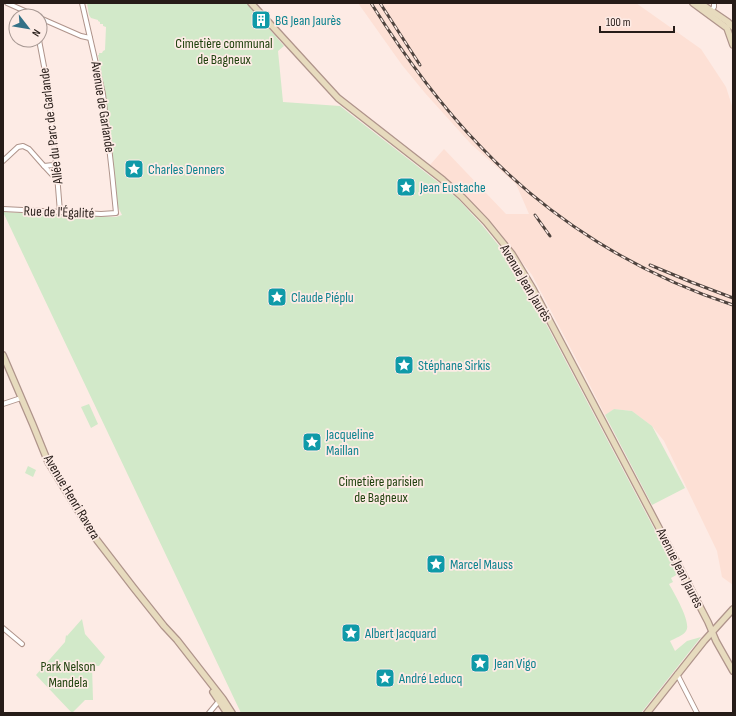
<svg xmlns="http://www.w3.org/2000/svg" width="736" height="716" font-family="'Sofia Sans Condensed',sans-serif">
<rect width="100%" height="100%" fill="#fdebe5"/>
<polygon fill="#fde0d5" points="358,3 636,3 701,49 726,87 733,109 733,585 722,577 717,551 664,441 652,426 632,411 614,409 605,415 581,368 532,275 507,243 469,202 429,166 444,149 506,214 529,214 516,184 471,144 425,93 402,65"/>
<g fill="#d2e9c9">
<path d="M87 3H247L284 46 278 51 283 102 340 106 439 183 459 200 482 225 508 257 525 284 678 574 671 578 673 582 669 584C674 593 692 623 686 631 683 636 675 638 670 641L675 651 687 641 701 637 641 713H241L3 212 116 217 122 215 118 207 105 92 98 55H99V53H102L103 51 105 50 106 27 103 26V24H100V22L98 21V20L91 18 89 15Z"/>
<polygon points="89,404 98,424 91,428 81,407"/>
<polygon points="614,409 632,411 652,426 685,488 652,505 605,415"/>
<polygon points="28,466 36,470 33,477 25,473"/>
<polygon points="82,619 85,634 105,657 99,666 92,666 93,700 85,700 72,713 36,675 65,642 66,635 67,636"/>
</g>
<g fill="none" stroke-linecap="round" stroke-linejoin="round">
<defs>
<g id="street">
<polyline points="7,3 36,16"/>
<polyline points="710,12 714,7 714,3"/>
<polyline points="40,18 81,36 90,38"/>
<polyline points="39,40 47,82 56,162 60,212"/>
<polyline points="3,161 18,147 23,146 29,149 44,166 53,165 56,162"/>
<polyline points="44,166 57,180"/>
<polyline points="3,209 101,214 116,213 112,173 103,94 82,3"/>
<polyline points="3,404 21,398"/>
<polyline points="3,628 22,644"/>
<polyline points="677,674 697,713"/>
<polyline points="209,713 219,701"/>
</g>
<g id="secondary">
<polyline points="251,3 338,98 443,180 462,197 486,222 512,254 533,289 668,545 708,622 716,641 733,671"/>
<polyline points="693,3 727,28 733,45"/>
<polyline points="700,3 728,22 733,27"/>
<polyline points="3,355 33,425 48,462 93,535 133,587 164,626 177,640 223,699 232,713"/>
<polyline points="213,692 227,713"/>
<polyline points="647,713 704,641 733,609"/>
</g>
</defs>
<use href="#street" stroke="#af948b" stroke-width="6"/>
<use href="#secondary" stroke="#af948b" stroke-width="8"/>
<use href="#street" stroke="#fff" stroke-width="4"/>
<use href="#secondary" stroke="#e7dbbe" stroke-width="5.5"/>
<defs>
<g id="rail">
<path d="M371 3C403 54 439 104 481 147 550 220 638 274 733 305"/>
<polyline points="380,3 420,65"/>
<polyline points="535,215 550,236"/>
<polyline points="650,265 691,282 733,298"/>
</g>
</defs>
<use href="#rail" stroke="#4f443f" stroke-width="3"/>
<use href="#rail" stroke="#fdebe5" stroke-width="1.5" stroke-dasharray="4.5" stroke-linecap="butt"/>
</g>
<defs>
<symbol id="building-square" viewBox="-11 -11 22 22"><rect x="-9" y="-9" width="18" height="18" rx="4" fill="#0f9aa8" stroke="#fdebe5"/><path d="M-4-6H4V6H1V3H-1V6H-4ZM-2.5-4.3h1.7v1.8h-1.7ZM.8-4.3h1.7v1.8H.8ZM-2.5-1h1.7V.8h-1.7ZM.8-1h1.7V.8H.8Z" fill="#fff"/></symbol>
<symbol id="sight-square" viewBox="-11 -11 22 22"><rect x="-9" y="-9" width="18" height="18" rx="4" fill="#0f9aa8" stroke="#fdebe5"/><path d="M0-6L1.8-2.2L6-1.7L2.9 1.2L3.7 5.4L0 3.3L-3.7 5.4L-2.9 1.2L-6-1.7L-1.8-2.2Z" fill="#fff"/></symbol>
</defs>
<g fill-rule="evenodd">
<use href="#building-square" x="250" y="9" width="22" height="22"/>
<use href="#sight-square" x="123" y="158" width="22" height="22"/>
<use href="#sight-square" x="395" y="176" width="22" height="22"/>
<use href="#sight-square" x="266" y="286" width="22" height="22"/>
<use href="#sight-square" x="393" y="354" width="22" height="22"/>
<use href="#sight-square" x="301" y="431" width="22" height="22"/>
<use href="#sight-square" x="425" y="553" width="22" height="22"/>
<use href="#sight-square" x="340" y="622" width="22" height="22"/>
<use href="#sight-square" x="469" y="652" width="22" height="22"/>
<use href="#sight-square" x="374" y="667" width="22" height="22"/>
</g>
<g text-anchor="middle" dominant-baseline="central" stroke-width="3.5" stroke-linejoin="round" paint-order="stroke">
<g font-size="14" fill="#0d838f" stroke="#fdebe5" text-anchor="start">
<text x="275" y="20">BG Jean Jaurès</text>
<text x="148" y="169">Charles Denners</text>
<text x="420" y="187">Jean Eustache</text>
<text x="291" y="297">Claude Piéplu</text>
<text x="418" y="365">Stéphane Sirkis</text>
<text x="326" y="434">Jacqueline<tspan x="326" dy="16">Maillan</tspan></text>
<text x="450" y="564">Marcel Mauss</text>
<text x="365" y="633">Albert Jacquard</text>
<text x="494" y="663">Jean Vigo</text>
<text x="399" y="678">André Leducq</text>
</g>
<g font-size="14" fill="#20420e" stroke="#fdebe5">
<text x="224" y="43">Cimetière communal<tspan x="224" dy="16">de Bagneux</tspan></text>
<text x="381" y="481">Cimetière parisien<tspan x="381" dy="16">de Bagneux</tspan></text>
<text x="68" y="666">Park Nelson<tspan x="68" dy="16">Mandela</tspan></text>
</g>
<g font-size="14" fill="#261c18" stroke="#fdebe5">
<text transform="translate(103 107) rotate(81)">Avenue de Garlande</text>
<text transform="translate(51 126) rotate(-97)">Allée du Parc de Garlande</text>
<text transform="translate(59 212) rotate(2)">Rue de l'Égalité</text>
<text transform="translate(526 283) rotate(59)">Avenue Jean Jaurès</text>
<text transform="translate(72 497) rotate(59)">Avenue Henri Ravera</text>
<text transform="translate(680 568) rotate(63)">Avenue Jean Jaurès</text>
</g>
</g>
<rect width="736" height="716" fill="none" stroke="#261c18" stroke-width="8"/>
<g transform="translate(28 28) rotate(121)"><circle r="19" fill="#fdebe5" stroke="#a79893"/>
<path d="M0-3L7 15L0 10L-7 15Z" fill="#337187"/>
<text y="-6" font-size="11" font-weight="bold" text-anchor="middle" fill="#261c18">N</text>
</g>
<path d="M600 26v6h74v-6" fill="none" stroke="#261c18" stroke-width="2"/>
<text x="606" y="26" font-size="12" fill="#261c18" stroke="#fdebe5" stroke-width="3" paint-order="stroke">100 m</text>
</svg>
